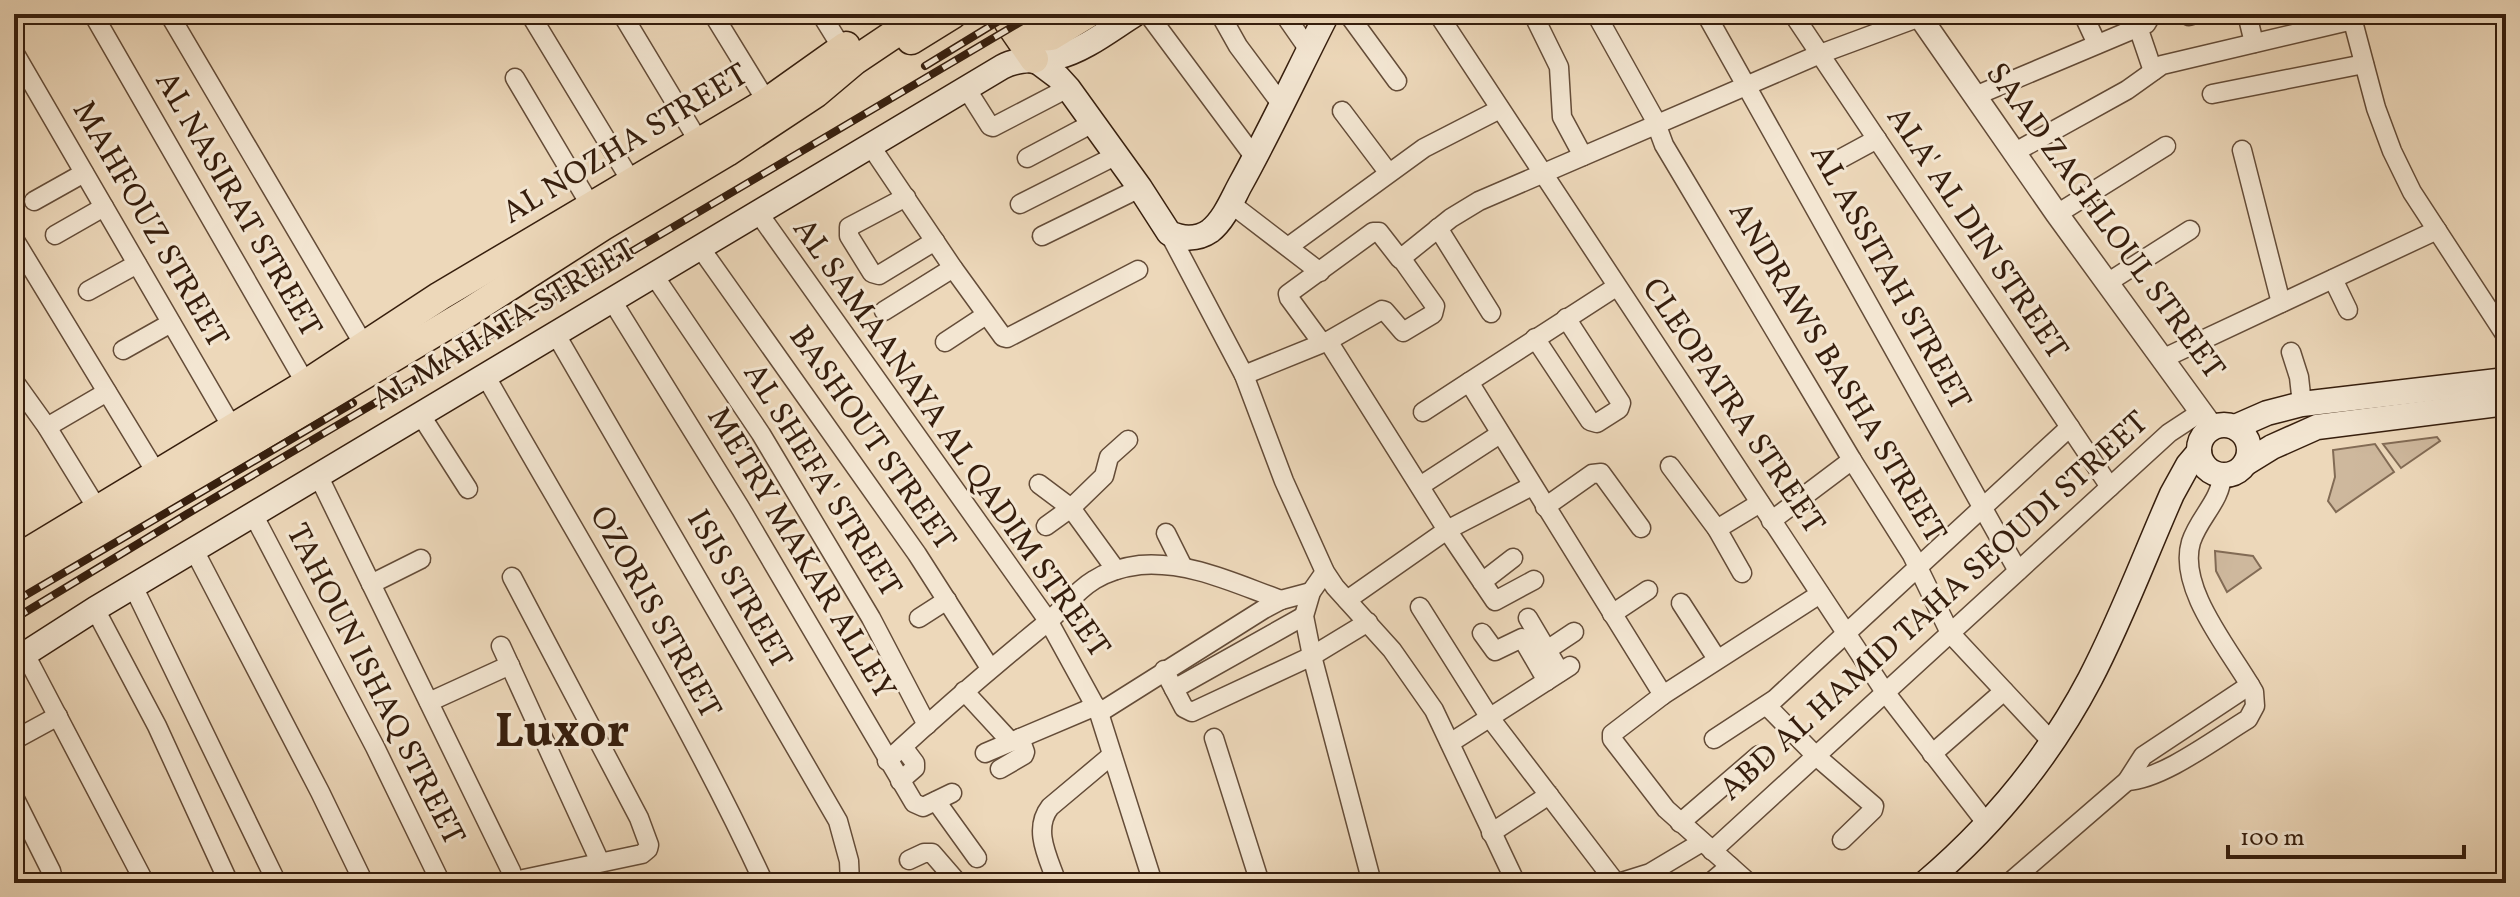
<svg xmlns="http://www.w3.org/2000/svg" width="2520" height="897" font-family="Vollkorn,serif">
<rect width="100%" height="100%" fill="#edd8ba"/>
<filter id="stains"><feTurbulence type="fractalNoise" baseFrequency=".0025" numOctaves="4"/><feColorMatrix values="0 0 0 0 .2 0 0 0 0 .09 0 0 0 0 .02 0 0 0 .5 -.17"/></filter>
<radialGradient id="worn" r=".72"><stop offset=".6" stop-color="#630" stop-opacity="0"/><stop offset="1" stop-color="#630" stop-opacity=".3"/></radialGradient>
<g fill="#ceb89d" stroke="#826b55" stroke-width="2">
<polygon points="2437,437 2440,441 2401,468 2383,444"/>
<polygon points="2375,444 2394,472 2336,512 2328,501 2335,477 2333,450"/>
<polygon points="2215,551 2253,556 2261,568 2227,592 2216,571"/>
</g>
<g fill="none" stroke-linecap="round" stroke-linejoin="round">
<defs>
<g id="minor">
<polyline points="93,14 306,384"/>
<polyline points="169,14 364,345"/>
<polyline points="530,14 636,189"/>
<polyline points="622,14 699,142"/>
<polyline points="713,14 767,102"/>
<polyline points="821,14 842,48"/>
<polyline points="1148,14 1255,158"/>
<polyline points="1220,14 1238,46 1282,105"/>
<polyline points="1284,14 1309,50"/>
<polyline points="1348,14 1397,81"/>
<polyline points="1438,14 1885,692 1987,824"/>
<polyline points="1533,14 1559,67 1562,117 1583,156"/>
<polyline points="1596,14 1654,118 1664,145 1852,460 1912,555 1950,633 2052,742"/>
<polyline points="1706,14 2018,571"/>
<polyline points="1793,14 2110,487"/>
<polyline points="2083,14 2097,44"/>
<polyline points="2247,14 2254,43"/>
<polyline points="2351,14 2376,108 2392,151 2412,192 2506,336"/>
<polyline points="14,15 15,14"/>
<polyline points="2189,16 2196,14"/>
<polyline points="2138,27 2153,71"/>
<polyline points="14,52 233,429"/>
<polyline points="515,78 595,213"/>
<polyline points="966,88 990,126 993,127 1068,88"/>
<polyline points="2212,94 2364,64"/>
<polyline points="1975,96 2146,24 2149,19 2148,14"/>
<polyline points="1342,111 1388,172"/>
<polyline points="870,145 953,268 1003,337 1007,338 1138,270"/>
<polyline points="2242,150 2281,303"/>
<polyline points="2015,152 2127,90 2162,65 2353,20"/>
<polyline points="1027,158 1093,123"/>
<polyline points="1829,165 1877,139"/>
<polyline points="906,197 849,227 849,236 872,273 879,275 935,241"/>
<polyline points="34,201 84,173"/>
<polyline points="1230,203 1320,272"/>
<polyline points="1020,204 1117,155"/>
<polyline points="757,211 1049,622 1099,713 1153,883"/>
<polyline points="2057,214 2166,146"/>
<polyline points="1438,228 1491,313"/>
<polyline points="1169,233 1244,375 1284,481 1325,572 1335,587 1392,650 1434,710 1516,883"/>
<polyline points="55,235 104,207"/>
<polyline points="1042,236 1140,188"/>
<polyline points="14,239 157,474"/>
<polyline points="699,246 917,554 990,668"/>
<polyline points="1288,247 1424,148 1500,109"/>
<polyline points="653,274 761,434 871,618 927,725"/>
<polyline points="2333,279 2348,310"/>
<polyline points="2107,283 2190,230"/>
<polyline points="1616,287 1469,382 1663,695"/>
<polyline points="88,291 137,264"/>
<polyline points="611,299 741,509 914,803 923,807 952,793"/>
<polyline points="884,311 953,268"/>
<polyline points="555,333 838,821 849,861 850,883"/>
<polyline points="1535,338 1590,421 1597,423 1619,409 1621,403 1566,318"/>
<polyline points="1328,341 1447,530 1495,601 1534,580"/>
<polyline points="945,342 986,315"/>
<polyline points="1322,343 1289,298 1288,294 1373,232 1379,232 1400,259 1451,218 1479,201 1820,54 1920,17"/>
<polyline points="123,350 171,323"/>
<polyline points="2291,352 2299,377 2302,404"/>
<polyline points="2162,359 2437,230"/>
<path d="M485 375C580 542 683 708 764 883"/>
<polyline points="1244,375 1328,341 1382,310 1385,311 1403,332 1433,314 1435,306 1401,258"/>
<polyline points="14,381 47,427 98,510"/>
<polyline points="1423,412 1469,382"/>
<polyline points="420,414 468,489"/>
<polyline points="47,427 107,392"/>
<polyline points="1670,466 1717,529 1742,573"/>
<polyline points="318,475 511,871 514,883"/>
<polyline points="1039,484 1071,508 1116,570"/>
<polyline points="1420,486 1500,434"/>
<polyline points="1545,507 1592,474 1601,473 1641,528"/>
<polyline points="253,514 375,747 441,883"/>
<polyline points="1771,521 1852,460"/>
<polyline points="1046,526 1071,508 1104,476 1109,457 1128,440"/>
<polyline points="1717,529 1760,503"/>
<polyline points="1166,533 1183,567"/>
<polyline points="194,550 320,792 364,883"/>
<polyline points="1325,572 1311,592 1304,616 1312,656 1372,883"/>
<polyline points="512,577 639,818 649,845 648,849 642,854 514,881"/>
<polyline points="1482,582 1513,558"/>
<polyline points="371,584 421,559"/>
<polyline points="133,586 277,883"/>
<polyline points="1347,600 1447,530 1532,486"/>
<polyline points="1681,603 1717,659"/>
<polyline points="1420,607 1490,718 1616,883"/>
<polyline points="95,609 157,726 229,883"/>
<polyline points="1612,614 1648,590"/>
<polyline points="919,618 947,600"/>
<polyline points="1528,618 1560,672"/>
<polyline points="1482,633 1495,651 1522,638 1547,681"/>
<polyline points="501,646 600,862"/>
<polyline points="1547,650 1574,632"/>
<polyline points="25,654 145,883"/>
<polyline points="1164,670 1184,708 1192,712 1312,656 1368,622"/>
<polyline points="1174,689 1304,616"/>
<polyline points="964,691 1011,742"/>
<polyline points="429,702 510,665"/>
<polyline points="1767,706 1816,756 1874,806 1873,810 1842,840"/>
<polyline points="1099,713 1264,609 1281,600 1311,592"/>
<polyline points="1214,738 1260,883"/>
<polyline points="1714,739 1775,699 2070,427"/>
<polyline points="14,740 58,716"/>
<polyline points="1450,743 1570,666"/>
<polyline points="985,753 1096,706"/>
<polyline points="1932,754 2004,691"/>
<path d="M887 761C938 714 990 669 1044 625 1062 611 1074 592 1094 580 1108 571 1124 567 1140 565 1190 561 1236 584 1281 600"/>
<polyline points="1000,769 1024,755 1025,752 1020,738"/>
<polyline points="900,781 915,768 915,763 903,747"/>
<path d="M2127 781C2163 779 2215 739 2248 719L2255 706 2254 692C2231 651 2177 589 2191 542 2199 517 2221 501 2222 475"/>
<polyline points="14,797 51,871 54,883"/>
<polyline points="936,801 977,858"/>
<polyline points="1680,823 1759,755"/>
<polyline points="1491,833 1549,795"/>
<polyline points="1712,851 2169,433 2201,412"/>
<polyline points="909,860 924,853 932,853 958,883"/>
<path d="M1057 883C1049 859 1032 830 1050 807L1112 755"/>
<polyline points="1618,883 1650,873 1702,842"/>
<polyline points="1710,883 1730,866"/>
<polyline points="1749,883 1666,809 1612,739 1612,734 1663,695 1820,594"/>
<polyline points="2009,883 2127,781 2143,756 2250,685"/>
</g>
<polyline id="tertiary" points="1918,14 2057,214 2212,427"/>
<g id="secondary">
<path d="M1034 59 1058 77 1068 88 1140 188 1169 233C1182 239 1197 240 1210 231 1224 220 1232 200 1240 185 1271 129 1298 71 1327 14"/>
<circle cx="2224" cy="450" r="25"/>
<polyline points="2235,427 2267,413 2302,404 2506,380"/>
<polyline points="2246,463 2272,447 2317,427 2506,403"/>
<path d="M14 661 95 609 1002 67C1020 57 1038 62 1057 57 1085 50 1111 29 1135 14"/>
<path d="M1925 883C1992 826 2049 757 2090 679 2121 620 2145 555 2172 494L2188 465 2199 452"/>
</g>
<g id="primary">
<path d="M1022 14C1029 27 1034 39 1051 36L1087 14"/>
<polyline points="1008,21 1034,59"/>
<polyline points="911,40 953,14"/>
<polyline points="18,558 306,384 440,296 767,102 846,46"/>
<polyline points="14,584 469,312 603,226 727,152 816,93 854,61 924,14"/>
</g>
</defs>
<use href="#minor" stroke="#644c38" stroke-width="21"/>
<use href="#tertiary" stroke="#644c38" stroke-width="25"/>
<use href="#secondary" stroke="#361e0d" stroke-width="27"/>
<use href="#primary" stroke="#361e0d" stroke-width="31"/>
<use href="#minor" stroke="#f3e6d2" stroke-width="18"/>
<use href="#tertiary" stroke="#f3e6d2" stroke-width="22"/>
<use href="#secondary" stroke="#f3e6d2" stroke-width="24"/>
<use href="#primary" stroke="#edd8ba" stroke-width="28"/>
<defs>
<g id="rail">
<polyline points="925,66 1010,14"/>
<polyline points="14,602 353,403"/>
<polyline points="14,619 187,514 1034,14"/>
</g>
</defs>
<use href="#rail" stroke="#361e0d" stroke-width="8"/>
<use href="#rail" stroke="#f3e6d2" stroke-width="5" stroke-dasharray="15" stroke-linecap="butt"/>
</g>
<g text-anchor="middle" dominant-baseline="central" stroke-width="6" stroke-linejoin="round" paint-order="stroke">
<g font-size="32" fill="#361e0d" stroke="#f3e6d2">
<text transform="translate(626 145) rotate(-31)">AL NOZHA STREET</text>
<text transform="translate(237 205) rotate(60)">AL NASIRAT STREET</text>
<text transform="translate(2104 222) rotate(54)">SAAD ZAGHLOUL STREET</text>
<text transform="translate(149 225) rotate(60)">MAHFOUZ STREET</text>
<text transform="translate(1976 234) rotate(56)">ALA' AL DIN STREET</text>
<text transform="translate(1889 278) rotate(61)">AL ASSITAH STREET</text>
<text transform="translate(505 326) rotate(-31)">AL MAHATA STREET</text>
<text transform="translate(1836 373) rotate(59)">ANDRAWS BASHA STREET</text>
<text transform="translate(1732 407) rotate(56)">CLEOPATRA STREET</text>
<text transform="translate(871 439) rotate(55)">BASHOUT STREET</text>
<text transform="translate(950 439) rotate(55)">AL SAMAANAYA AL QADIM STREET</text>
<text transform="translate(821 481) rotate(58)">AL SHEFA' STREET</text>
<text transform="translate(800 554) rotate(59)">METRY MAKAR ALLEY</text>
<text transform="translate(738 590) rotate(60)">ISIS STREET</text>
<text transform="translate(1935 607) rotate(-42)">ABD AL HAMID TAHA SEOUDI STREET</text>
<text transform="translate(654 613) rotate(61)">OZORIS STREET</text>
<text transform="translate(374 685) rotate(63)">TAHOUN ISHAQ STREET</text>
</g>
<g font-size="48" font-weight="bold" fill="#361e0d" stroke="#f3e6d2">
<text x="562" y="733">Luxor</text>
</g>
</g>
<rect width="2520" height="897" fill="none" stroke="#edd8ba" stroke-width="48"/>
<rect x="16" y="16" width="2488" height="865" fill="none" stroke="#361e0d" stroke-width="4"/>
<rect x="24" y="24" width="2472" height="849" fill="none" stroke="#361e0d" stroke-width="2"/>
<path d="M2228 845v12h236v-12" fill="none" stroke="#361e0d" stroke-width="4"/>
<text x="2240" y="845" font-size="24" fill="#361e0d" stroke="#f3e6d2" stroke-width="6" paint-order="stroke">100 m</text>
<rect width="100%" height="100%" filter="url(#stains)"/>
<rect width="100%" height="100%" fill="url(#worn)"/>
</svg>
